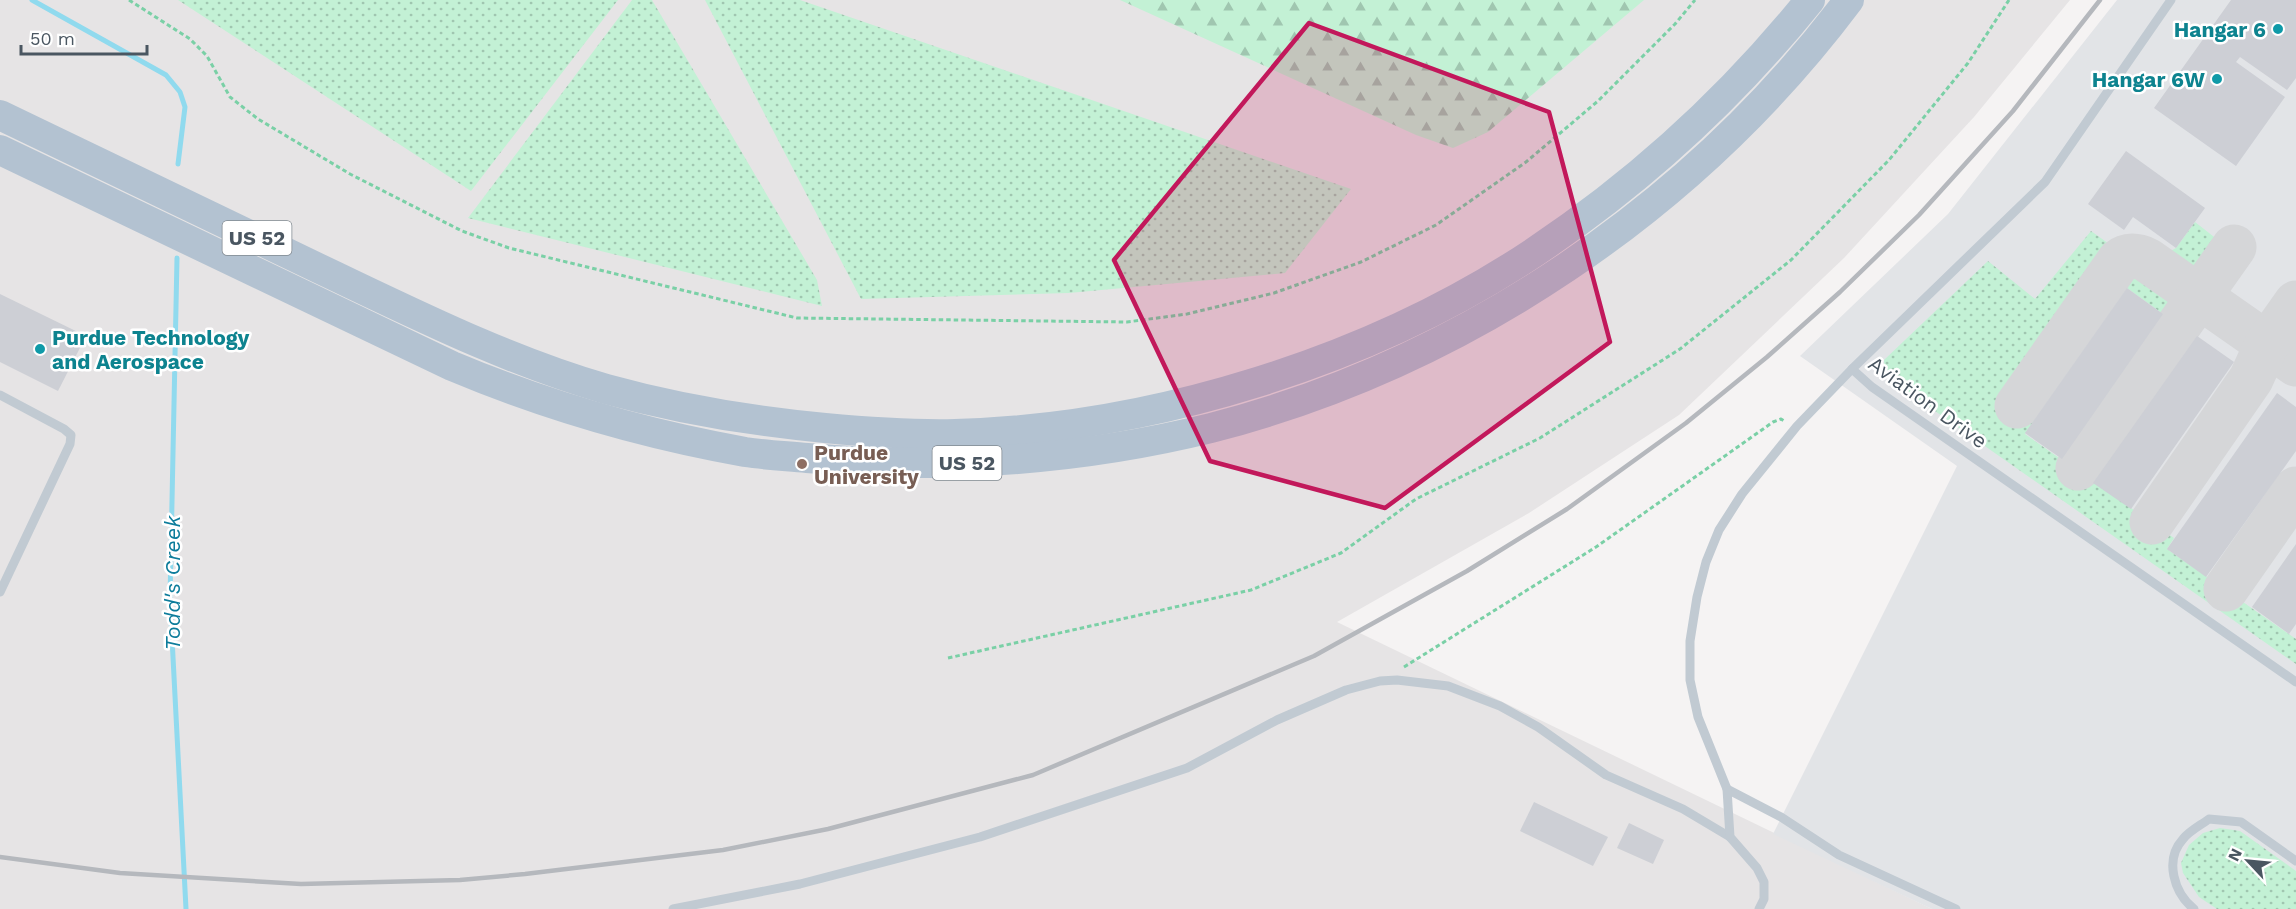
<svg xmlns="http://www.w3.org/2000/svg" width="2296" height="909" font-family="'Work Sans',sans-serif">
<defs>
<pattern id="grass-dots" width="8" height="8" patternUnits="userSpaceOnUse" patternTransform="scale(1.5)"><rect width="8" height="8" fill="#c3f1d5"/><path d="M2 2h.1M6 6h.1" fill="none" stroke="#a0c6b0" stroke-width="1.8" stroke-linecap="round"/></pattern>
<pattern id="forest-firs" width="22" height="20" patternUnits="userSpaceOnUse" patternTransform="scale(1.5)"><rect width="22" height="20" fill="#c3f1d5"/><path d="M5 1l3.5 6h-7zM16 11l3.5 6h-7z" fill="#a0c6b0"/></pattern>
</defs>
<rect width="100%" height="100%" fill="#f5f3f3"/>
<polygon fill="#e6e4e5" points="0,0 2070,0 1974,117 1844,258 1679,415 1529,513 1337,622 1932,909 0,909"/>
<polygon fill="#e2e4e7" points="2117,0 2296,0 2296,909 1932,909 1773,834 1957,466 1800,356 1948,214"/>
<g fill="url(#grass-dots)">
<polygon points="178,0 618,0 471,191"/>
<polygon points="632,0 652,0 817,280 822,306 468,218"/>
<polygon points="705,0 800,0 1351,189 1285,273 1069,293 861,299"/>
<path d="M2195 222 2218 240C2217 256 2208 281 2187 276 2179 274 2169 266 2162 261L2167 253 2176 248Z"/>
<polygon points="2091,231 2112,246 2111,255 2010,402 2035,419 2025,434 2174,538 2167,549 2296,639 2296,664 1885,376 1884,360 1988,261 2035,299"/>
<polygon points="2130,273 2142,276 2173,298 2172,317 2161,334 2152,330 2163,314 2127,288 2125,290 2117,285 2116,279 2121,274"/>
<polygon points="2220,828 2240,831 2296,871 2296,909 2217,909 2199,897 2183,873 2181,863 2189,845 2203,833"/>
</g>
<polygon fill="url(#forest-firs)" points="1120,0 1644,0 1488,132 1453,148 1416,135"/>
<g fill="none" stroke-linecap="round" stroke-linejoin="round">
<g stroke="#90daee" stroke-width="5">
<polyline points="32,0 166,75 180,92 185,107 178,164"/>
<polyline points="177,258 170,599 186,909"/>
</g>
<g stroke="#d5d6d8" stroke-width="45">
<path d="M2017 406 2119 261C2127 254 2137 255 2147 260L2296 364"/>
<polyline points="2078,468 2234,247"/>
<polyline points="2152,522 2251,379 2267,344 2296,303"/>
<polyline points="2226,589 2296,489"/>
</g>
</g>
<g fill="#cdcfd5">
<polygon points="2231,0 2296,0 2296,78 2287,90 2240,57 2236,62 2285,97 2236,166 2154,108"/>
<polygon points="2126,151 2205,208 2176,248 2133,217 2124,230 2088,204"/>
<polygon points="2127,288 2163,314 2062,459 2025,433"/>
<polygon points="0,294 86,336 58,391 0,362"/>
<polygon points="2197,336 2234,362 2131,509 2093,483"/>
<polygon points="2277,393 2296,407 2296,451 2206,577 2167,549"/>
<polygon points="2296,544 2296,624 2289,634 2252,607"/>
<polygon points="1534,802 1608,837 1593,866 1520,831"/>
<polygon points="1629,823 1664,840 1653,864 1617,848"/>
</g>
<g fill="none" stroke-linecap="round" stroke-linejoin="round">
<g stroke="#7ad0a6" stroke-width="3" stroke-dasharray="4.5 3" stroke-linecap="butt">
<polyline points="129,0 190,39 207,56 230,97 258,119 350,174 462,231 509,248 797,318 1127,322 1187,314 1274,293 1361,262 1436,225 1526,162 1598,101 1675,24 1695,0"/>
<polyline points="948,658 1251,590 1341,553 1416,499 1540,438 1680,349 1791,260 1889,160 1968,63 2009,0"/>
<polyline points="1404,667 1596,547 1773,422 1781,419 1784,421"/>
</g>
<g stroke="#c1cad2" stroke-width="9">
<polyline points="2171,0 2045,182 1852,369 1872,387 2296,682"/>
<polyline points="0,395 64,429 71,435 70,444 0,592"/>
<polyline points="1727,789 1781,817 1839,855 1956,909"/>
<polyline points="673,909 800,884 980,837 1187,768 1277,720 1346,690 1380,681 1397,680 1448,686 1500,706 1538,727 1606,775 1683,809 1730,837"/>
<polyline points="1759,909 1764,899 1764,882 1757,868 1730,837 1727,789 1698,717 1690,680 1690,641 1697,597 1706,562 1719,530 1742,494 1797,426 1852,369"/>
<path d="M2194 909C2174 893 2164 860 2183 839 2189 831 2201 825 2209 819L2241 822 2296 861"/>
</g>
<g stroke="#b3c2d1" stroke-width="30">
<path d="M0 115C106 166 212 217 318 268 413 313 506 360 606 389 678 409 751 421 825 428 868 432 912 435 955 434 1152 429 1372 361 1536 251 1639 182 1732 97 1810 0"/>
<path d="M0 150 452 366C547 406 644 434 745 452 765 455 786 456 807 458 867 463 926 465 987 461 1062 457 1138 446 1211 428 1463 363 1693 208 1849 0"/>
</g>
<polyline stroke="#b5b8bd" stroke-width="4.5" points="0,857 120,873 301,884 460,880 525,874 723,850 828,829 1033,775 1314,656 1467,571 1567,509 1686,423 1767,357 1840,292 1919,215 2013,111 2100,0"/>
</g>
<path fill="#c2185b" fill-opacity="0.2" stroke="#c2185b" stroke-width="4.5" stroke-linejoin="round" d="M1309 23 1549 112 1610 342 1385 508 1210 461 1114 260Z"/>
<g fill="#0f9aa8" stroke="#fff" stroke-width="2">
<circle cx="2278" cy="29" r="6"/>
<circle cx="2217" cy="79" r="6"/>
<circle cx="40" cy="349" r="6"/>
</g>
<circle fill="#8d6e63" stroke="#fff" stroke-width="2" cx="802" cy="464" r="6"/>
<g text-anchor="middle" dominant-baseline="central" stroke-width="5" stroke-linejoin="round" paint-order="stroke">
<g fill="#fff" stroke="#808990" stroke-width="1.5">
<rect x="222.5" y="221" width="69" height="34" rx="4.5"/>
<rect x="932.5" y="446" width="69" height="34" rx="4.5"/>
</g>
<g font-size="20" font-weight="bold" fill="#4a5661">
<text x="257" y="238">US 52</text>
<text x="967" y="463">US 52</text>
</g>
<g font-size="21" font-weight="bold" fill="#0d838f" stroke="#fff" text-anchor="end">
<text x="2266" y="29">Hangar 6</text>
<text x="2205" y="79">Hangar 6W</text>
<text x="52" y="337" text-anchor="start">Purdue Technology<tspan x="52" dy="24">and Aerospace</tspan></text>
</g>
<g font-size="21" fill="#4a5661" stroke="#fff">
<text transform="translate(1928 402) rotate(36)">Aviation Drive</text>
</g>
<g font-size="21" font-weight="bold" fill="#785e54" stroke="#fff" text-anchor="start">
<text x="814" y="452">Purdue<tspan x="814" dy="24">University</tspan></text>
</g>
<g font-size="22" font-style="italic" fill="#0c7c9b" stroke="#fff">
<text transform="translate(172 583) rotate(-90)">Todd's Creek</text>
</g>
</g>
<g transform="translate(2248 861) rotate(296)" stroke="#ffffff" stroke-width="4.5" paint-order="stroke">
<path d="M0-4.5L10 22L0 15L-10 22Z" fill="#4a5661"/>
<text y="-9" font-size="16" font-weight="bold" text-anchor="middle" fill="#4a5661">N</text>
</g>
<path d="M21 45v9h126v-9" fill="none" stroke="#4a5661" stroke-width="3"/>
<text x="30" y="45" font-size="18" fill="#4a5661" stroke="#ffffff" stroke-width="4.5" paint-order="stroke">50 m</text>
</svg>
